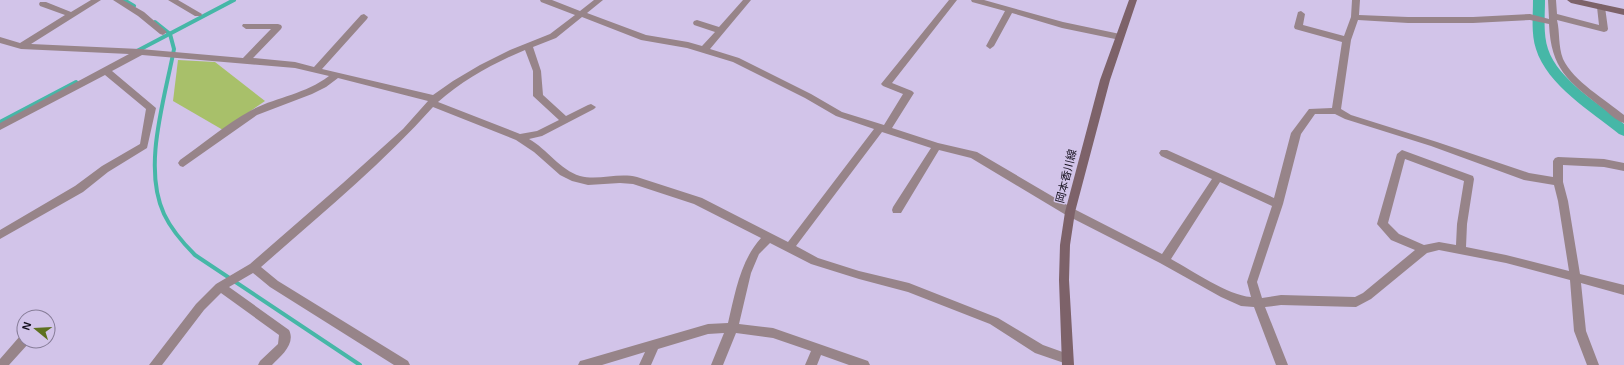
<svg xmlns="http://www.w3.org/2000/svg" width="1624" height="365" font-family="Helvetica,'Noto Sans JP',sans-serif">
<rect width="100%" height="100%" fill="#d2c4e9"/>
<polygon fill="#a8c06a" points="178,60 215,62 265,101 223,130 173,101"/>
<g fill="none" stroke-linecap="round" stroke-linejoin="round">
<g stroke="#46b7a7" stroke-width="4">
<polyline points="124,0 134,6"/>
<path d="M155 22 170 34 174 49C165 98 142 167 164 214 171 229 183 243 195 255L360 365"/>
<polyline points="137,51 234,0"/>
<polyline points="0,122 76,82"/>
</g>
<path fill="#46b7a7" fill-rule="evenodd" d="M1533 0H1545C1545 16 1543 34 1548 49 1558 80 1600 104 1624 124V136L1619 134C1592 112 1547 85 1536 49 1531 34 1533 16 1533 0Z"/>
<g fill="#978489" fill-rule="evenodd">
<path d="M91 0H101L31 44 140 49 243 58 271 29H246L242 26 243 24H278L281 25 282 27 281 29 253 58 295 62 314 67 361 15 364 14 368 17 367 19 322 69 433 95 453 81 480 65 510 50 550 34 575 15 541 2 540 0H552L580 11 594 0H603L587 13 646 35 688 42 702 46 715 32 694 25 693 23 694 21 697 20 719 27 743 0H751L710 49 739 58 811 94 842 112 884 125 903 94 883 86 881 84 949 0H957L892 83 912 91 914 93 892 128 938 143 977 152 1074 209 1162 254 1212 179 1161 156 1159 153 1161 150H1167L1274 198 1291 133 1309 109 1332 108 1342 42 1295 29 1294 27 1298 12 1301 11 1305 14 1303 25 1344 36 1351 17 1352 0H1360L1359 15 1408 17H1473L1530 14 1549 19 1548 0H1556L1557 14 1599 25 1597 7 1601 4 1605 7 1608 29 1607 31 1604 32 1557 20C1560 32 1558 46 1563 59 1573 81 1606 100 1624 115V123C1616 121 1608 112 1601 107 1568 81 1551 69 1549 24L1530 20 1473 23H1408L1358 20 1351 40 1341 109 1351 115 1437 142 1529 173 1553 177V161L1555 158 1558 157 1604 159 1624 163V171L1604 167 1563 165V182L1568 201 1580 274 1624 285V295L1581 283 1586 331 1599 365H1587L1574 331 1570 280 1506 263 1439 250 1427 253 1371 299 1356 307 1281 305 1265 307 1288 365H1276L1254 307 1241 306 1221 297 1160 263 1066 215 971 158 939 150 901 213H893L892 210 893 207 931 148 882 132 796 246 818 258 859 271 909 283 998 318 1043 345 1071 355 1073 359 1071 363 1067 364 1035 353 990 324 908 292 859 279 811 264 770 243 759 254 751 273 739 324 773 328 868 361 870 365H849L821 355 817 365H805L811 351 773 338 736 333 723 365H711L724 333 708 334 658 349 651 365H639L645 352 602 365H578L580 361 584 360 708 324 728 323C735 294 740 261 761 238L694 204 633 184 620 183 588 185 572 181 560 175 534 152 516 140 433 107C381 165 320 215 261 267L278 281 408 361 410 365H394L270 287 253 273 229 287 289 330C296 344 281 356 272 365H258L260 361 278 344 279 335 221 293 204 310 162 365H149L196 304 216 284 250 264 343 183 403 129 428 101 338 78 326 87 312 94 257 115 183 167 180 166 178 163 180 160C202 145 226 124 250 111 275 97 304 95 329 76L295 68 142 55 112 71 156 108 147 148 108 172 83 192 0 239V230L75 186 102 166 140 144 146 109 105 75 0 130V123L129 54 21 49 0 43V37L20 43 65 15 40 6 39 4 40 2H46L71 12ZM582 17 641 40 687 48 733 62 805 98 836 116 874 129 788 242 702 198 637 177C618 172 599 181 580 176 560 170 547 149 529 139L542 136 594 109 596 107 591 104 588 105 566 116 543 95 541 71 533 47 556 38ZM525 50 533 71V96L559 120 537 131 520 134 438 102C463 80 494 63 525 50ZM1315 114H1335L1345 119 1431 146 1524 180 1554 185 1558 201 1569 271 1506 255 1466 247 1467 224 1474 179 1473 176 1402 150 1397 154 1377 224 1391 240 1415 250 1363 293 1355 297 1281 295 1262 298 1257 282 1283 204 1301 134ZM1405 159 1464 181 1457 224 1456 245 1439 242 1424 245 1399 234 1388 223ZM1220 182 1272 206 1247 282 1251 297C1227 295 1193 271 1171 259Z"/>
<polygon points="113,0 123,0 144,12 167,32 163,35 160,34 138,16"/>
<polygon points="168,0 178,0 202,14 201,16 195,16"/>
<polygon points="971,0 984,0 1063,22 1120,34 1124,37 1120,40 1062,28 1012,13 994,46 990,49 986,46 1005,11 972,2"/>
<polygon points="24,335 24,341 29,341 28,344 9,365 0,365 0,359 20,336"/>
</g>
<g fill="#7d6269" fill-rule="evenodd">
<polygon points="1129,0 1137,0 1110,80 1075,212 1070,245 1069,280 1074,365 1062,365 1059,280 1060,245 1065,212 1100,80"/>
<polygon points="1567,0 1582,0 1624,9 1624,15 1571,3"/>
</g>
</g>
<g text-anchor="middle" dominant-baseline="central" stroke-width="3" stroke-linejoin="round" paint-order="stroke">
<g font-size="11" fill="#140f1c" stroke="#d2c4e9">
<text transform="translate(1066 176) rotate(-76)">岡本香川線</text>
</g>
</g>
<g transform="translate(36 329) rotate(288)"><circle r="19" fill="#d2c4e9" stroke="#867c97"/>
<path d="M0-3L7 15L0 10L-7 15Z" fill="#5d701f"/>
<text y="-6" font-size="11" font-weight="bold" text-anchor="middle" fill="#140f1c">N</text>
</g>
</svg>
